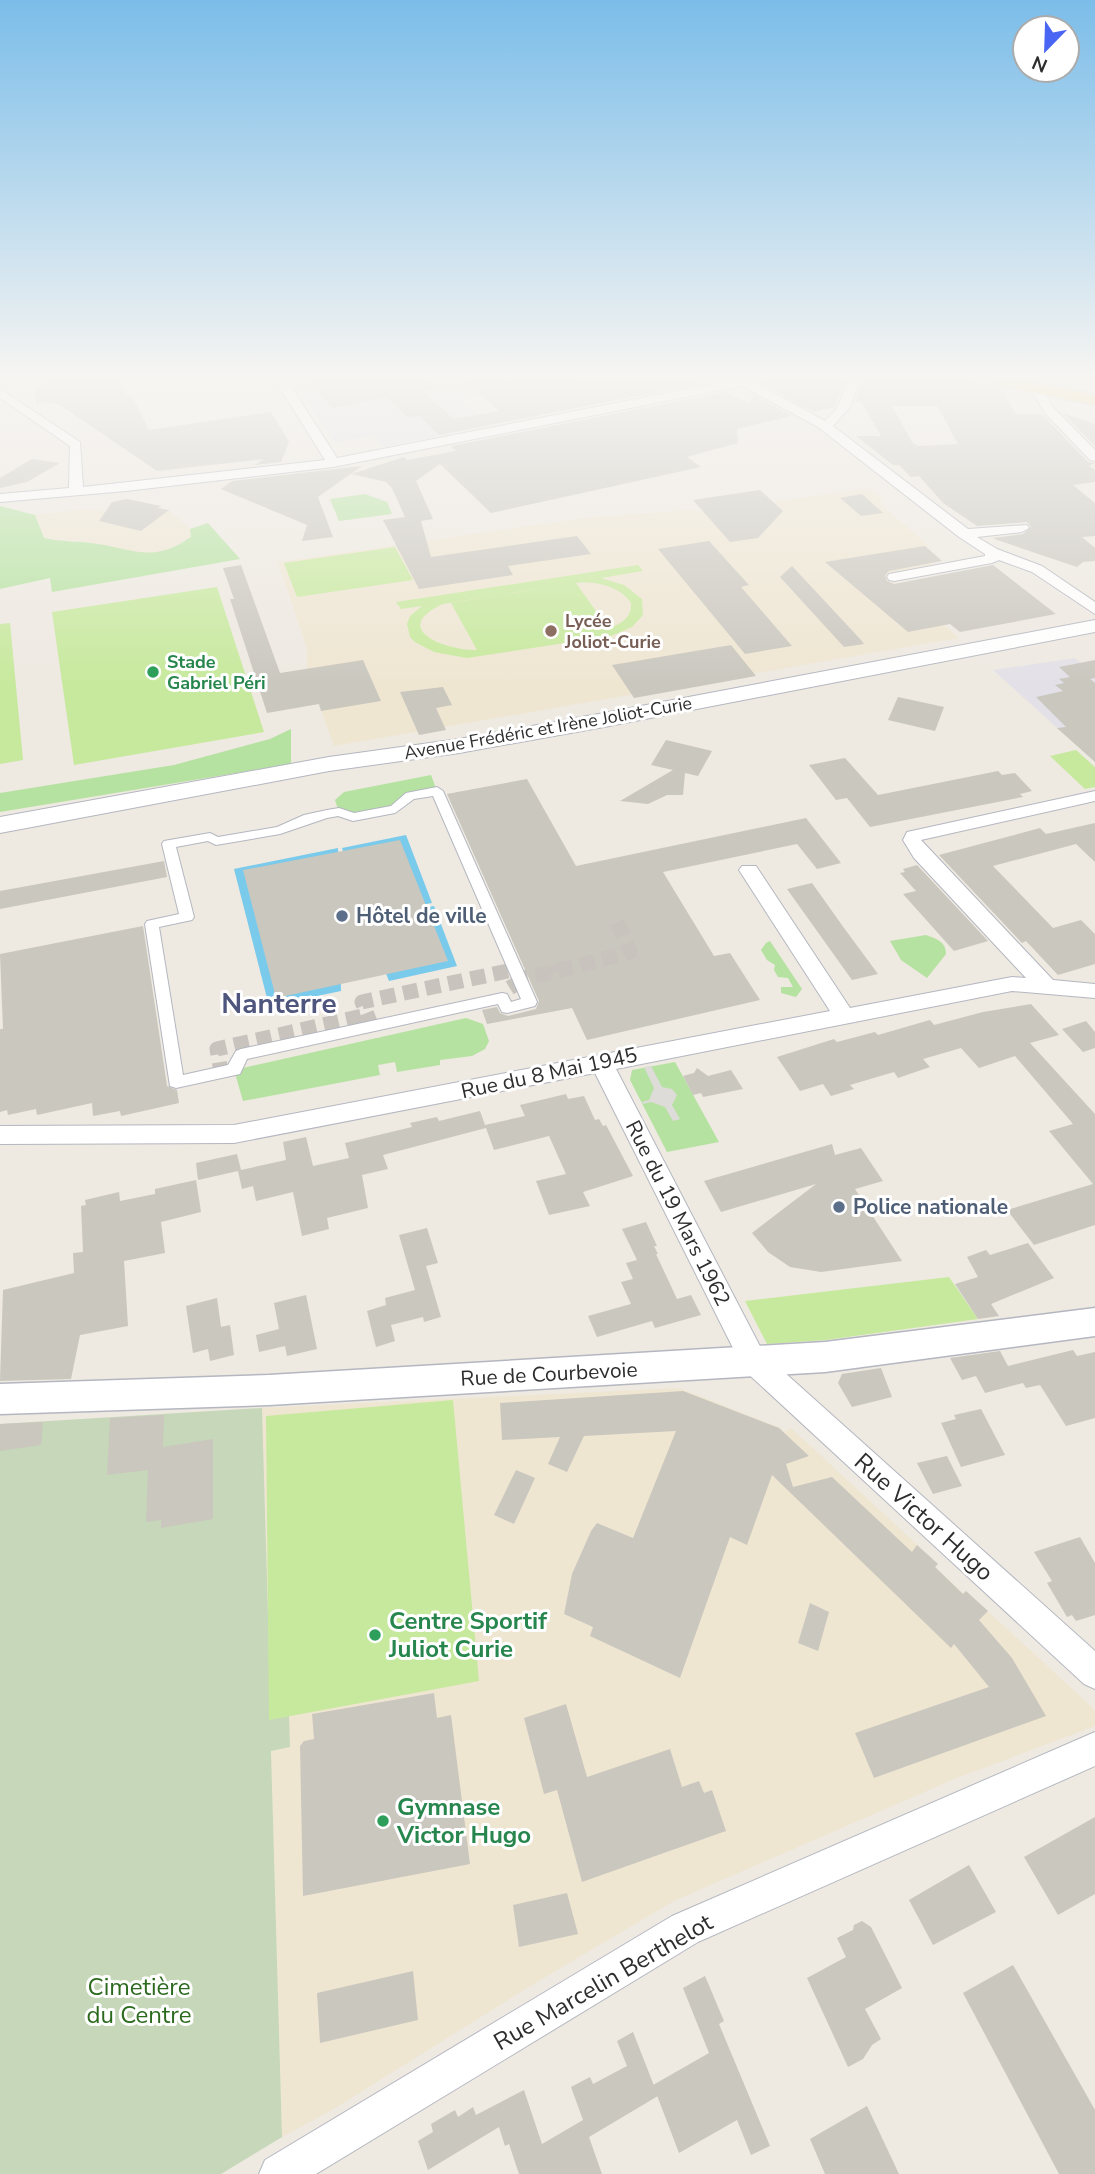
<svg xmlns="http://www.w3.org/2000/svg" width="1095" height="2174" font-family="'Nunito Sans',sans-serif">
<rect width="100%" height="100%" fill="#eee9e1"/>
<g fill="#e3e1e7">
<polygon points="292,380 498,380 510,391 461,400 490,426 384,447 373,436 335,443"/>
<polygon points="1075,658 1095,674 1095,762 993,670"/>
</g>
<g fill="#efe6d2">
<polygon points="867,488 884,501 879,503 927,544 926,557 936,566 888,576 959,638 334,746 307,672 307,649 278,562 585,518 690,510 706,512"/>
<polygon points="121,500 161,506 159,508 169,510 190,529 191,537 178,546 155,553 135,554 94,543 44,538 35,515 87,509 107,512 114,504 110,503"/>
<polygon points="679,1388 781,1428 784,1432 791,1428 938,1564 935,1567 963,1593 966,1591 1095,1710 1095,1726 952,1780 674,1901 537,1982 332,2110 282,2137 271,1750 290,1747 271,1719 262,1408"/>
</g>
<g fill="#b5e2a0">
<polygon points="365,494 387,502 392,514 339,521 330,499"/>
<path d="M0 506 35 515 44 538C62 542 80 541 98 544 137 550 153 563 191 537L190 529 208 523 240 559 52 592 50 578 0 589Z"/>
<polygon points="291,729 291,764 0,812 0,793 174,765 270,739"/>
<polygon points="431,775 437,791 410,796 395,809 353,817 339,812 335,800 344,792"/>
<path d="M926 935C936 939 946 941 946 954L927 978 901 960 890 941Z"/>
<polygon points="770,941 802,989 796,997 781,993 781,987 793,987 788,978 778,977 774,970 775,965 767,960 761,950 766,943"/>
<polygon points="466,1018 483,1024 489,1041 485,1049 472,1056 440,1060 440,1065 397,1072 395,1062 378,1065 380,1075 243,1101 234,1070"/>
<polygon points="675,1062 719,1142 667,1152 630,1080 632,1070"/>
</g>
<polygon fill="#c7d7b9" points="262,1408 271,1718 289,1716 290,1747 271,1751 282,2137 221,2174 0,2174 0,1424"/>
<g fill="#c7e99d" fill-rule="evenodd">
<polygon points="395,547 413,580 297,597 284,563"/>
<path d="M638 565 643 571 601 578 624 585 642 599 643 615 632 627 611 636 467 658 434 652 415 642 410 637 407 624 410 616 422 606 401 609 396 602ZM573 583 451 603 477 650C446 651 388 629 443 604ZM576 583C595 581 620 586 631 603 632 618 620 625 608 628Z"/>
<polygon points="217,587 264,732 74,765 52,612"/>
<polygon points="10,623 23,760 0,764 0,624"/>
<polygon points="1076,750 1095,767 1095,787 1085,789 1050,756"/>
<polygon points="949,1277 978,1319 826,1340 767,1344 745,1301"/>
<polygon points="453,1400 479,1681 269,1720 266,1416"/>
</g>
<polygon fill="#dedcd8" points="651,1066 662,1087 672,1089 677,1095 672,1105 680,1119 673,1121 665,1107 651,1102 643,1104 642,1102 649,1100 654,1088 644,1067"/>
<g fill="#79caeb">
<polygon points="406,835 432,903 421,905 344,854 342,848"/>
<polygon points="338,848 341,991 269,1006 234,869"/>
<polygon points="434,906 457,966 389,981 385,971 422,908"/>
</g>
<g fill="#cac7bf" fill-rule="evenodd">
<polygon points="47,380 120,380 126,395 132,396 149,430 271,412 289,442 281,462 255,465 264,459 157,471 60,405 45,402 37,405 34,392"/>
<polygon points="306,380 431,380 432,390 422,391 454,419 499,411 463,380 708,382 439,435 419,416 408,418 388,397 332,408"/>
<polygon points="761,380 843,380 845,381 835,407 813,412 760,382"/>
<path d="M862 380H968L1002 390 1016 414H1042L1088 462 1095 463 1089 466 1095 470V482L1073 485 1095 503V536L1082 537 1095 548V561L1083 562 1077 567 997 540 993 538 1023 534 1031 527 1027 522 977 526 943 503 919 476 911 477 899 465H893L856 436H881L861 401 855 402ZM892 406H937L958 444 918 446 912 442Z"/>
<polygon points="726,392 749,404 754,395 792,416 737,429 738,443 687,457 701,467 491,513 440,464 416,481 433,519 421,521 431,557 577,536 591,554 508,566 513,575 419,589 383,520 405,517 392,488 386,482 351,474 404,457 407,460 456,451 451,446"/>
<polygon points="1063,413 1095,424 1095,446"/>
<polygon points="32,459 60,463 27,482 0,488 0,478"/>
<polygon points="362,466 318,497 333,537 302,541 307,525 221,489 232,481"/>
<polygon points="760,490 783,511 758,538 730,542 693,500"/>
<polygon points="862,494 883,513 861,516 840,498"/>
<polygon points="127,499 161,506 158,508 169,510 141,531 99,521 112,502"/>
<polygon points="709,541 749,585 741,587 792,646 745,654 658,549"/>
<polygon points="925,546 942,561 889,571 885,576 887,581 894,584 993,565 1056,614 960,632 950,624 908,632 825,562"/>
<polygon points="241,565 280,673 363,660 381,701 321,711 319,704 267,713 230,599 234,599 223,568"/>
<polygon points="792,566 861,640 864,644 844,647 780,577"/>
<polygon points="731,645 756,676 634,698 612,665"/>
<polygon points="1095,660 1095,678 1090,679 1095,683 1095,762 1057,728 1066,727 1036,697 1063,691 1055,685 1064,683 1059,679 1070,677 1059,667"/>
<polygon points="443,687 452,705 436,708 446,730 419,735 400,692"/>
<polygon points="898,697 944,707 935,731 888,720"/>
<polygon points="666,740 712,751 698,776 685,773 683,795 667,795 648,804 620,801 673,770 651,765"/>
<polygon points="845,758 878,795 998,771 1002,775 1015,773 1032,791 1020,794 1023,797 870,827 847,798 836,800 809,765"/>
<polygon points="527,779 576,866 806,818 841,863 817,869 797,844 663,872 714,956 730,953 760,1000 587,1040 572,1008 487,1024 482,1010 497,1007 500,1013 508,1016 536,1009 539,1001 447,794"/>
<polygon points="1095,823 1095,862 1076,844 993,866 1053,928 1081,920 1095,934 1095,964 1058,975 1026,941 1022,943 939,855 1040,828 1046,834"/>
<polygon points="400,840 448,961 276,998 243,870"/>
<polygon points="164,861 167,877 0,909 0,891"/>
<polygon points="917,865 988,941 954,951 903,894 916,891 900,873 905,872 903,869"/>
<polygon points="812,883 844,928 878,974 852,980 787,889"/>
<polygon points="143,926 167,1086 177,1090 179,1103 121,1116 120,1111 93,1116 92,1103 37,1115 36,1109 8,1115 7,1110 0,1112 0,1029 3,1029 0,954"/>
<polygon points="1031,1004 1059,1035 1030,1043 1095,1114 1095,1225 1034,1245 1007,1210 1093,1184 1049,1131 1073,1124 1015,1056 979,1068 961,1048 923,1059 930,1067 898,1078 894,1072 850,1085 854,1089 831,1096 823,1084 800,1091 777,1057 834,1039 837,1042 875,1032 878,1035 930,1020 934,1025 983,1012"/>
<polygon points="1086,1021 1095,1032 1095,1048 1083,1052 1062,1029"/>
<polygon points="697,1068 708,1076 731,1070 743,1089 703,1097 701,1093 693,1095 683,1076 694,1073"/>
<polygon points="566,1094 568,1099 584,1096 595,1120 599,1119 603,1126 606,1125 633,1176 583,1192 590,1206 549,1215 536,1181 566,1174 549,1136 494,1150 486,1128 383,1155 388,1169 362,1175 368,1208 327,1218 329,1229 302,1236 293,1192 256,1201 253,1186 242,1189 238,1171 198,1180 196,1163 237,1154 241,1170 286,1160 283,1142 306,1137 313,1166 349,1158 345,1143 412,1127 410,1123 437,1117 439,1121 480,1111 485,1125 525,1116 520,1105"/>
<polygon points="832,1144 835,1155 861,1148 883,1181 855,1189 902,1261 821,1272 790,1267 768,1252 752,1233 816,1184 721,1212 704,1181"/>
<polygon points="196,1180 201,1212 161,1222 165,1253 124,1261 128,1326 80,1335 71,1379 0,1381 3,1290 74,1273 73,1253 83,1252 81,1206 86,1205 85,1200 119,1192 120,1201 155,1194 155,1189"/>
<polygon points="646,1222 657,1246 654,1246 658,1254 656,1254 677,1299 691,1295 701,1315 655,1328 652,1321 597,1337 588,1316 631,1304 621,1282 633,1279 626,1263 637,1260 622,1229"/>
<polygon points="427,1228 438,1263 426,1266 441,1317 424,1322 423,1317 391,1325 395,1341 376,1347 367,1311 386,1305 385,1298 415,1290 399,1235"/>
<polygon points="1028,1243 1054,1278 991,1304 999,1316 978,1319 955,1284 978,1277 967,1257 986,1250 990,1255"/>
<polygon points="306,1295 317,1349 287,1356 285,1346 259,1352 256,1335 279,1329 274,1303"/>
<polygon points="217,1298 221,1327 230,1325 234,1355 210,1361 208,1349 193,1353 186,1306"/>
<polygon points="1073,1350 1077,1356 1095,1352 1095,1418 1066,1426 1040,1385 1026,1388 1023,1383 985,1393 976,1376 962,1380 950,1358 1000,1351 1008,1366"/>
<polygon points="881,1368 892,1397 852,1407 838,1383 842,1374"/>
<polygon points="683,1391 779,1428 809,1456 786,1464 793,1487 832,1477 912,1552 917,1545 938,1564 935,1567 963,1594 966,1591 988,1611 979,1620 1012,1658 1046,1716 874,1778 855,1733 989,1687 954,1644 951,1648 772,1475 747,1545 730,1537 680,1678 590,1636 593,1627 564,1614 572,1574 591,1531 597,1523 633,1538 676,1431 584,1436 567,1472 548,1464 560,1437 502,1440 500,1403"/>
<polygon points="981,1409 1005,1455 961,1467 941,1423 956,1419 954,1415"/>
<polygon points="164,1415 163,1447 213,1439 213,1519 161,1528 161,1520 146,1522 148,1470 107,1475 110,1418"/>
<polygon points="43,1422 41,1445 0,1451 0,1424"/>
<polygon points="947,1456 962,1486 933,1494 917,1463"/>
<polygon points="516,1470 535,1478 514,1524 494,1515"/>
<polygon points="1080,1537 1095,1563 1095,1615 1076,1621 1072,1615 1067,1617 1047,1583 1052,1581 1034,1552"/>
<polygon points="810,1603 829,1612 818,1651 798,1643"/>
<polygon points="434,1693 437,1718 451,1715 470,1864 303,1896 300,1746 304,1741 314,1739 312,1714"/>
<polygon points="566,1704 587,1777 670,1749 682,1787 699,1781 704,1793 712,1790 726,1831 582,1882 557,1790 544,1794 524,1718"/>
<polygon points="1095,1817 1095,1894 1058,1915 1024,1857"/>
<polygon points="969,1865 996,1912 933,1945 909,1900"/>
<polygon points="567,1893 578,1934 519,1947 513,1905"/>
<polygon points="862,1921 871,1927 902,1988 865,2009 881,2039 872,2045 863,2059 848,2067 807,1978 846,1957 837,1938 853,1930 854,1925"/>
<polygon points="1013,1965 1095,2110 1095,2174 1059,2174 963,1993"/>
<polygon points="413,1971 418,2020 320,2043 317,1993"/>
<polygon points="705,1976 724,2021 719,2024 770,2146 751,2155 737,2120 679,2153 653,2085 709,2053 683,1988"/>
<polygon points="633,2032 658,2096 589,2137 602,2174 519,2174 509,2144 505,2146 499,2127 428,2170 418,2141 433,2132 431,2124 455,2110 458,2117 473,2107 476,2115 524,2090 542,2144 583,2120 571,2087 590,2077 593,2084 627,2066 617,2041"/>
<polygon points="867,2106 899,2174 825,2174 810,2139"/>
</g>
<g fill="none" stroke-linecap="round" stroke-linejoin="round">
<g stroke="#c8c4bd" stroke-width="15" stroke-dasharray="15 8" stroke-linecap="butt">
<polyline points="558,971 630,952 615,917"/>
<polyline points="513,980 558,971 555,964"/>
<polyline points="372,1027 362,1002 508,971 521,992"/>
<polyline points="222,1077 217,1049 367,1015"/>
</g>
<defs>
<path id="pedestrian" d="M437 787 443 791 537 1002 535 1006 507 1013 502 1012 498 1004 247 1059 240 1074 176 1088 170 1086 145 924 147 921 179 914 162 844 164 841 210 833 218 837 277 827 304 815 327 810 339 808 354 813 391 806 406 793ZM433 796 521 999 511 1002 507 994 502 993 241 1049 236 1051 228 1065 183 1075 159 927 192 920 194 917 176 847 208 841 216 845 280 834 327 818 338 816 353 821 395 813 414 799Z"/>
<g id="minor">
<polygon points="275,380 287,380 337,458 733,380 750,380 825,421 838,407 848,380 860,380 850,407 833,426 968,529 1027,525 1029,528 1022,532 977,537 997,549 1042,566 1095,602 1095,614 1032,572 999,560 992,563 894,581 889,580 887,577 889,574 985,556 985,554 959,537 818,427 742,386 333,467 126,491 0,502 0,494 69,488 70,446 0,398 0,389 80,442 83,487 325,460"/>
<polygon points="1032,386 1040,386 1053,407 1095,450 1095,461 1090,460 1044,412 1030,388"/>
<polygon points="1095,791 1095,801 921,840 1053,980 1095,984 1095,998 1012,991 616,1069 764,1354 1095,1651 1095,1689 1084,1684 744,1370 595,1073 234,1143 0,1144 0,1126 234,1125 830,1011 739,870 742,866 756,866 850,1008 1012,977 1026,978 914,858 903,840 907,832"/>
<polygon points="1095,1732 1095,1766 698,1942 316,2174 259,2174 265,2160 672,1916"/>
</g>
<polygon id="tertiary" points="1095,1308 1095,1336 825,1372 269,1405 0,1414 0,1384 269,1375 825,1342"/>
<polygon id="secondary" points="1095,620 1095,632 604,727 459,753 329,771 0,833 0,817 329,757 459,739 604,713"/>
<polygon id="primary" points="989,380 1026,380 1095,395 1095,405 998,385"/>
</defs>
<use href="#pedestrian" stroke="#b4b7c0" stroke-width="2"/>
<use href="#minor" stroke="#b4b7c0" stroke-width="2"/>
<use href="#tertiary" stroke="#b4b7c0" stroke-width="3"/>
<use href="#secondary" stroke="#b4b7c0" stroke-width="2"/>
<use href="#primary" stroke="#c9c9c9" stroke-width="3"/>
<use href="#pedestrian" fill="#fff" fill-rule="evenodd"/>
<use href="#minor" fill="#fff" fill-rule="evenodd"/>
<use href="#tertiary" fill="#fff" fill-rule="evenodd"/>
<use href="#secondary" fill="#fff" fill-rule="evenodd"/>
<use href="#primary" fill="#ecd068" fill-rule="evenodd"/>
</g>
<linearGradient id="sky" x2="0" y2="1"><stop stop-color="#7bbde9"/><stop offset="0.55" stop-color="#f7f5f2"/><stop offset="1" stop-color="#f7f5f2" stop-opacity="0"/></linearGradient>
<rect width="1095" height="685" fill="url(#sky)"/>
<circle fill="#8d6e63" stroke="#fff" stroke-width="2.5" cx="551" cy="631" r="7"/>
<g fill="#2e9e5b" stroke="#fff" stroke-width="2.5">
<circle cx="153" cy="672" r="7"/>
<circle cx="375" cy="1635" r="7"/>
<circle cx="383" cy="1821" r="7"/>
</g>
<g fill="#5c6f8a" stroke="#fff" stroke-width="2.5">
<circle cx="342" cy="916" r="7"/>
<circle cx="839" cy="1207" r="7"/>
</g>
<g text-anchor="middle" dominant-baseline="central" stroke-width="6" stroke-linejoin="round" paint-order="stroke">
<g font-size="18" font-weight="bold" fill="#785e54" stroke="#fff" text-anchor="start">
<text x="565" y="621">Lycée<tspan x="565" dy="21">Joliot-Curie</tspan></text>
</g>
<g font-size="18" font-weight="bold" fill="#27864d" stroke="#fff" text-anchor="start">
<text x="167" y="662">Stade<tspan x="167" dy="21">Gabriel Péri</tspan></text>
</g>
<g font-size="18" fill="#2e2e2e" stroke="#fff">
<text transform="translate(548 728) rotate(-10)">Avenue Frédéric et Irène Joliot-Curie</text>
</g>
<g font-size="21" font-weight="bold" fill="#4e5e75" stroke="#fff" text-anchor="start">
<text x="356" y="916">Hôtel de ville</text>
<text x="853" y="1207">Police nationale</text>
</g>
<g font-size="21" fill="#2e2e2e" stroke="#fff">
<text transform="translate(549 1073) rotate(-12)">Rue du 8 Mai 1945</text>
<text transform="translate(678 1213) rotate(63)">Rue du 19 Mars 1962</text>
<text transform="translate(549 1374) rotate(-3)">Rue de Courbevoie</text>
</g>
<g font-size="24" fill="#2e2e2e" stroke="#fff">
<text transform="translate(924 1517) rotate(42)">Rue Victor Hugo</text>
<text transform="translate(603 1982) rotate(-30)">Rue Marcelin Berthelot</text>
</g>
<g font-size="24" font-weight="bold" fill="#27864d" stroke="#fff" text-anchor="start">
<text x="389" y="1621">Centre Sportif<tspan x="389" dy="28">Juliot Curie</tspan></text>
<text x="397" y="1807">Gymnase<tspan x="397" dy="28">Victor Hugo</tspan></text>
</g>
<g font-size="24" fill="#2c6a1e" stroke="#fff">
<text x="139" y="1987">Cimetière<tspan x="139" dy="28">du Centre</tspan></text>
</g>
<g font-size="28" font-weight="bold" fill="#4f567d" stroke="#fff">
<text x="279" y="1004">Nanterre</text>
</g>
</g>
<g transform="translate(1046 49) rotate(203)"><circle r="33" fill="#ffffff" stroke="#ababab" stroke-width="2"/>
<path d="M0-5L12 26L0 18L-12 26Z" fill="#4965f3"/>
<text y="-10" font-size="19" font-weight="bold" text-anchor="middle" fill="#2e2e2e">N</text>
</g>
</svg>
